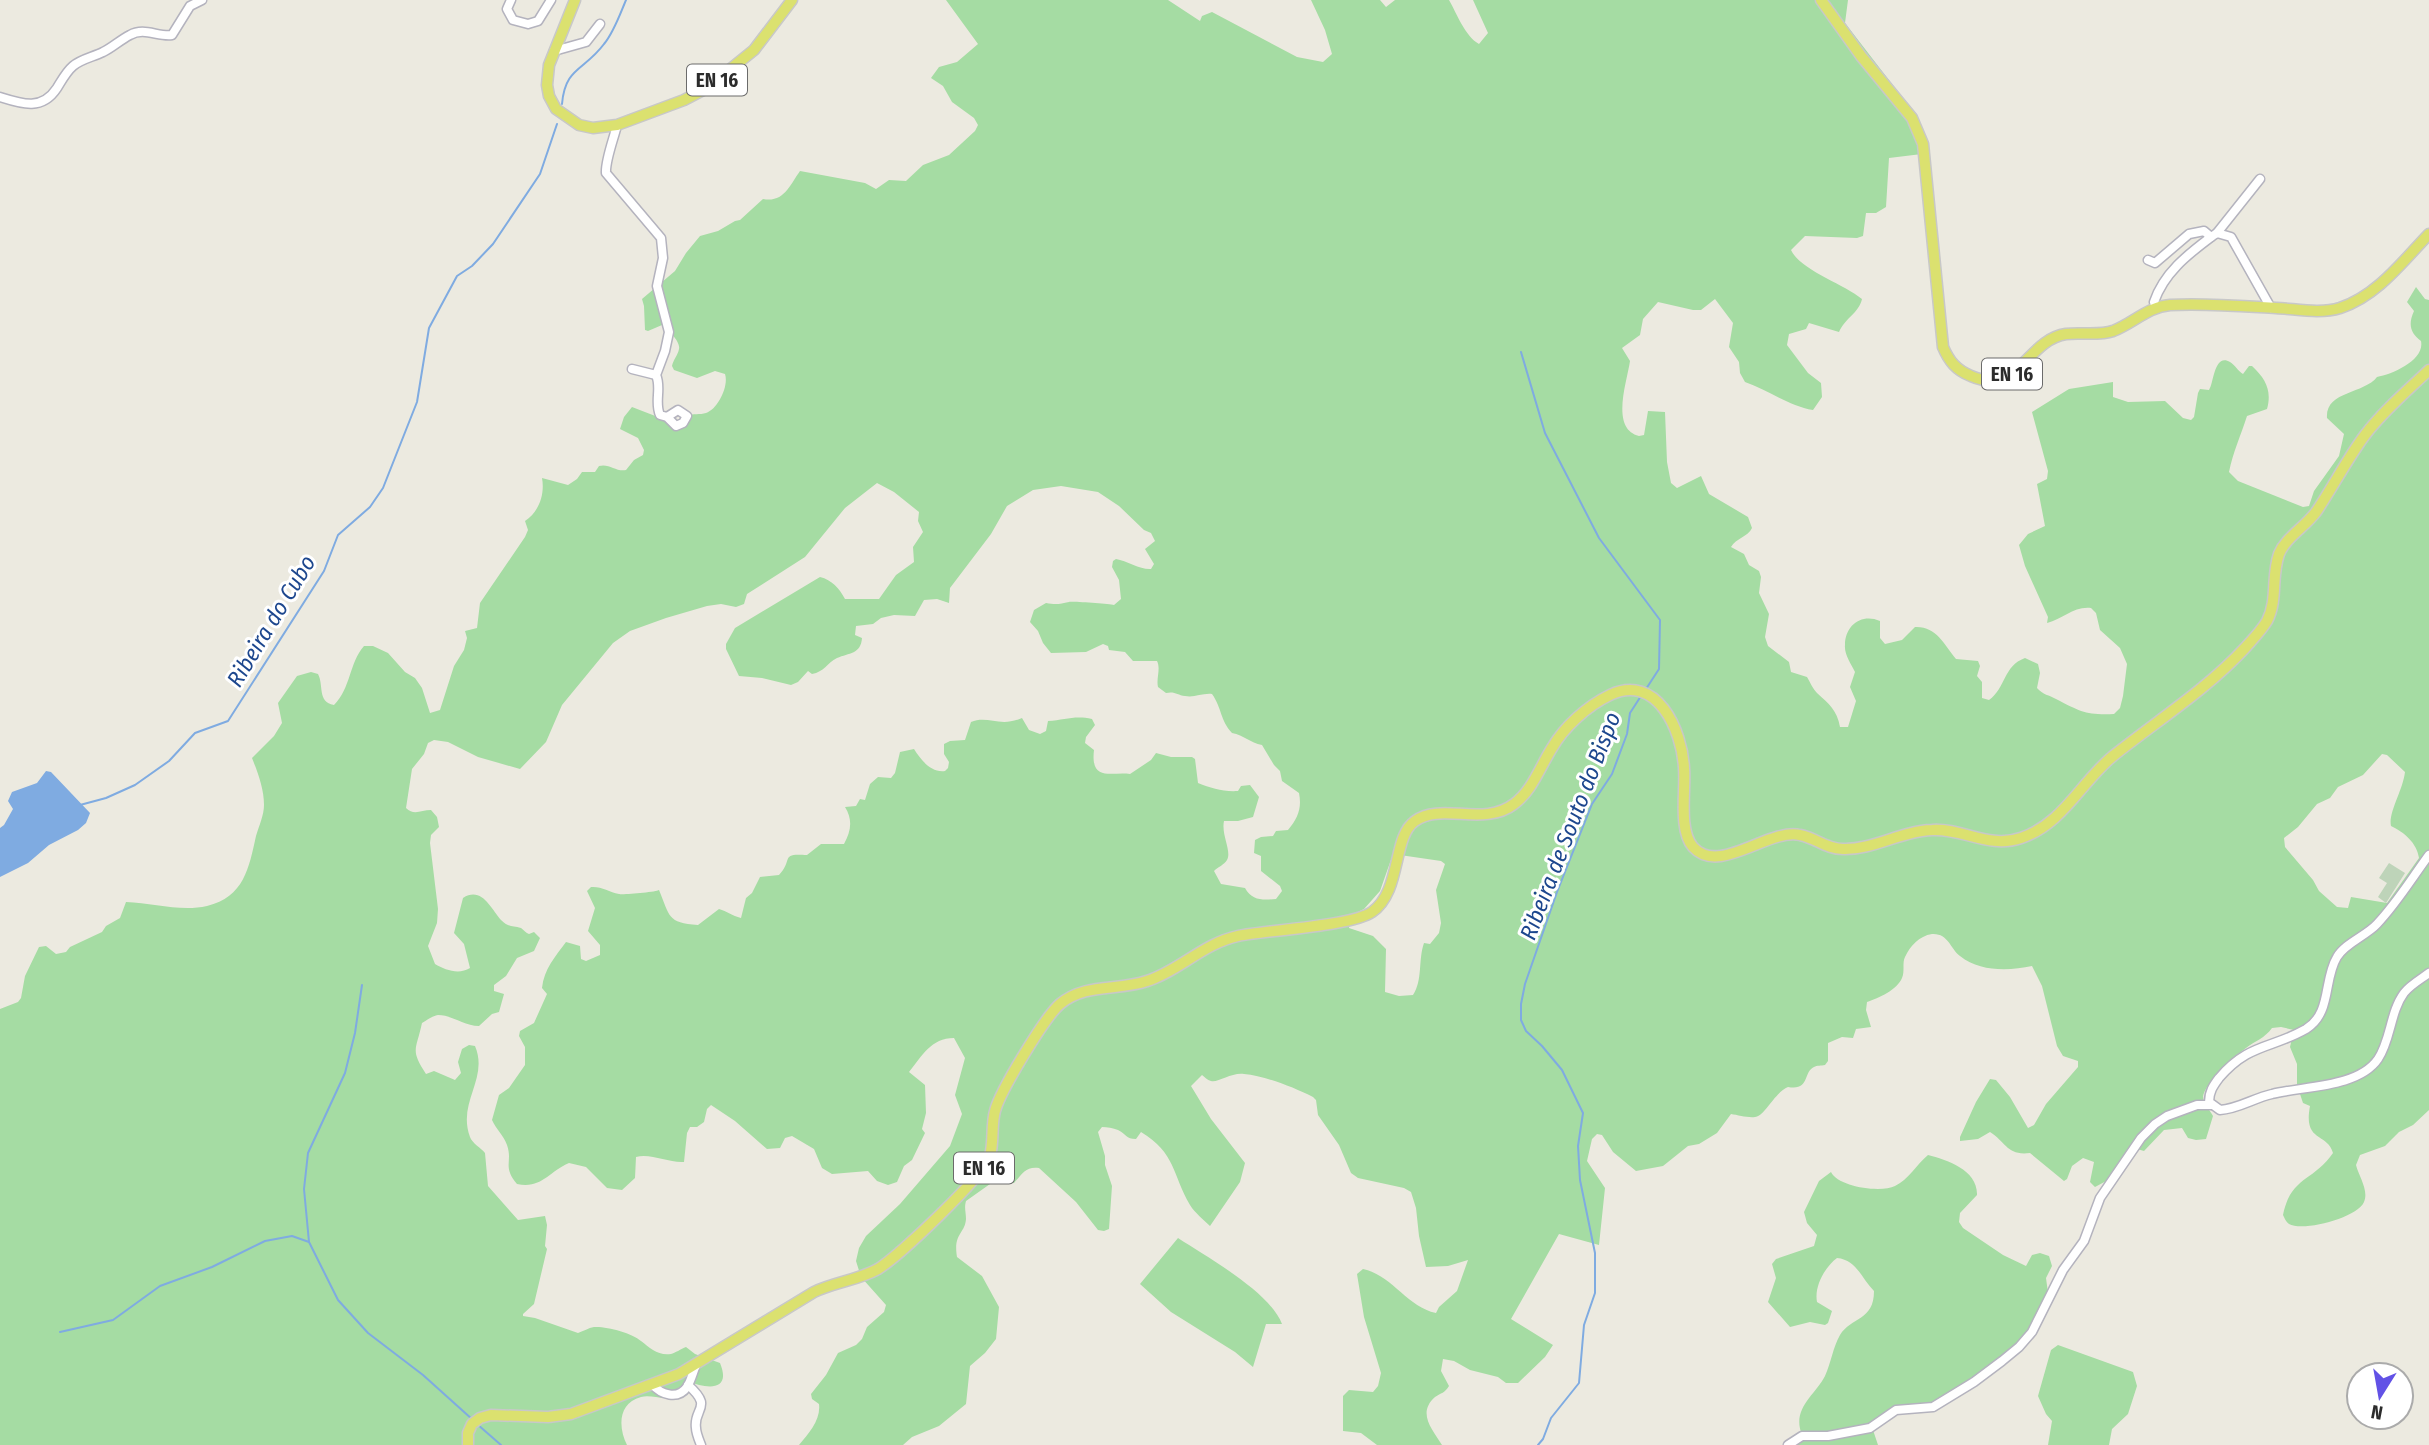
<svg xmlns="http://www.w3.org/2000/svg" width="2429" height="1445" font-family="'Fira Sans Condensed',sans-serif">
<rect width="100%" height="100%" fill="#eceae0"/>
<g fill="#a5dca3" fill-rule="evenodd">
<path d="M946 0H1168L1200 21 1202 16 1212 12 1297 57 1323 62 1332 54 1325 30 1311 0H1380L1386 7 1395 0H1449C1457 14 1465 36 1479 44L1488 33 1473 0H1848L1845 23 1912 110 1930 153 1889 158 1886 207 1876 213H1866L1863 236 1857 238 1805 236 1791 250C1800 270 1844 284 1862 299 1859 313 1845 318 1839 332L1809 323 1806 329 1789 334 1787 345 1808 373 1821 383 1822 397 1813 410C1789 406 1768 390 1745 382L1740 373 1739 362 1729 347 1733 323 1715 299 1701 310H1693L1658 302 1643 319 1640 335 1622 348 1630 361C1627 382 1610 429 1639 436L1644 435 1648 411 1665 412 1667 462 1671 483 1677 488 1701 476 1709 494 1748 517 1752 528C1748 537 1736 538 1731 547L1744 554 1749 565 1759 571 1761 577 1759 593 1769 614 1765 637 1768 646 1789 662 1791 672 1807 677C1810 682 1813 689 1817 693 1829 704 1837 710 1840 727H1848L1856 701 1850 687 1855 672C1851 664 1844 654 1845 645 1845 625 1862 613 1880 621V638L1885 644 1902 640 1915 627C1936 626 1944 644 1956 659L1978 661 1980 666 1977 676 1982 682V698L1989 700C2006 688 2003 666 2025 658L2038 664 2040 673 2037 688C2043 695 2049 695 2056 699 2081 712 2086 715 2114 714L2120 708 2123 696 2127 664 2120 648 2100 630 2096 613 2091 608C2074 606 2063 619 2047 623L2048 617 2025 566 2019 545 2028 534 2045 526 2037 484 2047 479 2048 471 2032 412 2069 389 2113 382V397L2128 402 2165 401 2183 418 2191 420 2194 417 2198 393 2200 389 2209 390C2214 383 2214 353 2230 362 2235 365 2238 371 2243 374L2249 366H2252C2266 379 2272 391 2267 409L2247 416C2241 435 2233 452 2229 472L2238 481 2303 507 2309 506 2314 491 2339 456 2344 434 2327 418C2325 391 2364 394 2377 377 2393 374 2425 360 2421 341 2410 333 2408 324 2414 311L2407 302 2416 287 2425 299 2429 300V1110L2413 1125 2399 1132 2385 1146 2360 1155 2356 1165C2359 1177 2369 1190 2364 1202 2357 1218 2303 1232 2289 1224 2286 1222 2285 1219 2283 1215 2291 1176 2313 1182 2333 1153 2327 1132 2303 1143 2310 1106L2303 1103 2297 1085V1064L2290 1047 2294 1030 2281 1027 2272 1028C2265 1038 2255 1041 2246 1048 2235 1056 2204 1084 2203 1097 2203 1104 2210 1110 2213 1116L2206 1139 2196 1140 2188 1138 2182 1128 2164 1130 2144 1151 2137 1149 2110 1179 2095 1187 2090 1182 2094 1162 2083 1158 2072 1166 2067 1179 2064 1181 2030 1153C2007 1156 2006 1142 1990 1132L1978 1139 1960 1141V1137L1976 1102 1990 1079 1996 1080 2010 1097 2028 1128 2034 1125 2046 1104 2078 1067V1061L2063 1056 2057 1046 2042 986 2032 966C2009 971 1980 972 1960 956 1950 948 1948 933 1932 934 1919 936 1910 946 1905 957 1902 963 1905 971 1902 978 1897 990 1879 998 1867 1002L1866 1010 1871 1027 1856 1029 1853 1038 1842 1037 1828 1043V1061L1825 1065C1821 1066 1817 1065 1814 1067 1803 1072 1810 1091 1788 1087 1775 1092 1764 1117 1755 1117 1748 1118 1738 1115 1731 1114L1717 1133 1699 1144 1688 1146 1663 1166 1636 1171 1613 1152 1602 1135 1597 1134 1592 1139 1587 1161 1605 1188 1599 1245 1559 1234 1511 1319 1553 1345 1545 1357 1518 1383H1506L1498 1377 1470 1370 1454 1361 1443 1359 1441 1371 1449 1386C1445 1393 1441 1393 1435 1397 1417 1413 1432 1429 1442 1445H1377L1361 1433 1343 1431V1396L1349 1390 1373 1392 1378 1386 1381 1373 1364 1317 1357 1274 1363 1269C1392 1275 1407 1307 1436 1313L1439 1307 1457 1291 1468 1260 1448 1266 1426 1267 1419 1236 1416 1208 1411 1192 1404 1188 1358 1178 1351 1173 1339 1145 1318 1115 1316 1100 1313 1097C1293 1087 1265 1076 1244 1074 1232 1072 1218 1083 1211 1081 1207 1080 1205 1077 1202 1075L1191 1086 1211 1119 1245 1163 1240 1182 1210 1226C1203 1219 1195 1213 1190 1205 1172 1174 1176 1153 1141 1132L1136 1139C1126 1139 1126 1134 1118 1130 1113 1128 1107 1127 1102 1127L1098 1132 1105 1156V1165L1112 1186 1109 1229 1104 1231 1098 1230 1076 1202 1039 1168C1026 1166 1022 1174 1014 1183L990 1184 966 1201C964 1208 966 1212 966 1219 965 1234 953 1233 957 1257L982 1276 999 1307 996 1339 985 1353 970 1366 966 1404 939 1426 912 1437 903 1445H799C809 1433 821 1420 819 1404L812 1399 811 1394 826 1375 838 1353 856 1345 862 1339 867 1327 884 1312 886 1305 861 1277 856 1261 859 1248 866 1236 900 1204 950 1146 962 1114 955 1095 965 1058 954 1038C931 1038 922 1056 909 1072L925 1085 926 1113 922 1129 925 1133 912 1160 904 1166 897 1182 888 1185 877 1181 868 1171 832 1174 822 1168 814 1149 792 1136 785 1138 780 1148 767 1149 735 1121 711 1105 707 1109 704 1122 697 1127H690L687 1133 684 1162C668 1163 651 1153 636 1157L635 1178 622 1190 607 1188 586 1167 569 1163C548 1172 542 1189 517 1184 502 1166 513 1162 507 1145 504 1136 496 1129 492 1120L499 1095 509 1088 525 1065V1047L519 1036 520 1031 534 1023 547 994 542 988C544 969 555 957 566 942L580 946 581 959 586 961 600 955V945L588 931 595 908 587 891 591 887C601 886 609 892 619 894 623 895 656 892 659 890 670 916 667 923 698 925L719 909C727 911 732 916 741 918L746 898 752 893 760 877 779 875C794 859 779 853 807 855L821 844H844C851 831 853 820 845 807L856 806 860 799 865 800 870 784 878 777 891 778 895 773 900 752 914 749C921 760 931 773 945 771L948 768 949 762 944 754V744L950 741 965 740 971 722C988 715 1000 728 1022 718L1029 730 1040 734 1046 731 1048 721C1065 720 1075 715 1092 719L1095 725 1086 737 1085 743 1094 750C1090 783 1113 771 1130 774L1151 760 1156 753 1171 757H1192L1195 759 1198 783C1211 788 1223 792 1238 791L1241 786 1250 785 1259 797 1253 817 1238 821H1224C1221 835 1232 851 1227 860 1224 865 1218 867 1214 871L1221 884 1245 888C1252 901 1263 900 1276 899L1282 891 1280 886 1261 871V856L1254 853 1255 840 1261 837 1273 836 1276 831 1288 830C1298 818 1302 808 1299 793L1282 781 1280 771 1274 765 1262 745C1250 743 1244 735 1232 733 1220 720 1222 708 1212 694 1202 693 1194 698 1185 696 1177 695 1175 691 1166 693L1158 687C1156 678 1161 669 1157 661H1133L1125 652 1109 650 1108 646 1103 644 1086 652 1051 653 1043 643 1038 631 1030 622 1034 610 1046 603C1056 605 1060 604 1069 602 1073 601 1109 604 1114 605L1121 599 1119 580 1112 567 1113 561 1116 559C1127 561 1141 570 1151 569L1154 564 1145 549 1155 541 1151 533 1144 530 1119 506 1098 492 1061 486 1033 490 1007 506 991 534 950 588 949 603 937 599 924 600 915 616 894 615 881 618 873 624 856 626 855 635 862 638C861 654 849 653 837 658 827 663 824 672 812 674L808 671 798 682 791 685 762 678 739 676 726 649V644L735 628 820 577C832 580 839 588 845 599H879L896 575 914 562 913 547 923 532 918 521 919 512 894 492 877 483 845 508 805 557 747 594 744 604 736 607 721 604 707 606 666 618 630 631 613 643 562 705 546 742 520 769 478 757 448 742 434 740 428 743 424 754 412 769 406 808C414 816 421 810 431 810L437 817 439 827 431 835 430 843 438 909 437 923 428 946 435 964C445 970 459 975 470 968L464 944 454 933 463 898C482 886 491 909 501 920 509 928 513 925 521 928 524 930 526 933 529 934L534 932 540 938 534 951 517 958 506 976 494 985V991L504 994 499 1012 492 1014 479 1026C464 1026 452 1015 438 1015 432 1016 427 1020 422 1023 416 1051 410 1049 426 1074L434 1071 455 1080 461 1073 458 1062 462 1049 469 1045 475 1046C489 1079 457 1102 470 1137 472 1143 481 1148 485 1153L488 1186 518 1220 545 1216 547 1225 545 1246 547 1249 534 1304 523 1314V1316L535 1318 578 1333C584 1331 588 1328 594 1327 606 1326 632 1333 641 1341 650 1348 658 1356 671 1354 675 1353 681 1349 686 1347L695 1354 720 1363C732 1392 706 1389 688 1381L665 1398C657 1398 649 1395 641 1397 618 1403 618 1427 627 1445H0V1009L18 1002 21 998 25 976 39 947 46 946 56 954 66 952 70 947 102 932 106 926 120 918 126 902C153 903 181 912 207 906 244 897 249 868 256 836 259 826 264 815 264 805 264 789 258 773 252 758L274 736 282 723 278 703 297 676 311 672 318 674C324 685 317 702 334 705 351 688 349 663 364 646H373L388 653 405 672 415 678 422 688 430 713 440 710 454 666 464 650 467 638 465 631 477 628 480 603 525 537 528 530 525 521C539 512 545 494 542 478L568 485 577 479 582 472H595L599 466C609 463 616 472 626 470L634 460 643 455 644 450 638 438 620 429 624 417 632 407 663 419 675 427C679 424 684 418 688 416 693 413 700 415 706 413 718 409 729 386 725 374L715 371 697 378 674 370 672 366C673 360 678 355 679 349 681 342 667 328 662 325L648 331 645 330 644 306 642 299 675 271 686 253 700 236 718 231 735 221 740 220 763 199C784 203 790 185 800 171L865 183 876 189 889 180 906 181 923 165 949 155 975 131 978 125 974 118 952 102 943 86 931 78 939 67 957 62 978 44ZM2382 754 2387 755 2405 772C2403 790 2388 813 2391 826 2404 832 2417 843 2419 858L2387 903 2351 897 2348 908 2337 907 2319 891 2313 880 2285 847 2284 838 2298 827 2317 804 2330 798 2338 787 2363 775ZM1393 854 1441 861 1445 864 1436 890 1441 923 1439 933 1430 944 1424 943C1418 960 1423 980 1413 995L1399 996 1385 992 1386 949 1373 936 1349 928 1350 916 1364 909 1380 891Z"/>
<path d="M1928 1155C1947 1160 1978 1170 1977 1195L1960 1213 1959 1222 1963 1228 2003 1255 2026 1266 2032 1255 2040 1253 2049 1256 2052 1266 2046 1278 2048 1293 2041 1308 2035 1315 2027 1341 1933 1406 1900 1409 1873 1430 1878 1445H1789L1801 1432C1793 1408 1815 1395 1825 1376 1831 1363 1833 1347 1840 1335 1851 1317 1874 1321 1874 1291 1861 1278 1857 1260 1837 1258 1825 1267 1814 1286 1817 1302L1832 1311 1828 1323 1825 1325 1810 1322 1790 1327 1768 1302 1776 1278 1772 1264 1776 1259 1814 1246 1817 1235 1807 1223 1804 1212 1819 1181 1831 1172C1838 1187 1881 1193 1895 1186 1908 1180 1917 1164 1928 1155Z"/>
<path d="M1178 1238C1207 1257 1270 1292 1282 1324H1266L1253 1367 1235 1352 1171 1312 1140 1284Z"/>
<polygon points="2058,1345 2133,1372 2137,1386 2128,1414 2112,1429 2109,1445 2048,1445 2052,1421 2046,1414 2038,1396 2051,1350"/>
</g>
<polygon fill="#bed4b9" points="2389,863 2405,873 2386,903 2378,897 2387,883 2379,878"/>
<polygon fill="#7fabe1" points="46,771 51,772 90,813 86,823 78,830 49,845 28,863 0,877 0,828 4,825 13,809 8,801 12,792 37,783"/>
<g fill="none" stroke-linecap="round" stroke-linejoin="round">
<g stroke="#7fabe1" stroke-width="2">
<path d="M562 104C565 67 584 71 604 44 614 32 620 14 626 0"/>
<polyline points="1521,352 1545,433 1599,538 1660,620 1659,669 1646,689"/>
<polyline points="80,805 106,798 135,785 169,761 195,733 228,721 324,571 338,535 370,507 383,488 417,402 429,328 457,276 472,266 493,244 540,174 557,124"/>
<polyline points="362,985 355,1033 345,1073 308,1153 304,1189 309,1242 338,1300 368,1333 423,1375 473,1420"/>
<polyline points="60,1332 113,1320 160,1286 212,1267 265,1241 292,1236 309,1242"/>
<polyline points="477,1424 501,1445"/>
<polyline points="1538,1445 1543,1439 1551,1418 1579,1383 1584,1325 1595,1293 1595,1253 1580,1180 1578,1146 1583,1113 1562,1070 1542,1046 1526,1031 1521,1020 1521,1004 1525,984 1557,892 1592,804 1612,774 1627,734 1630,713 1641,696"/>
</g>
<defs>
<g id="minor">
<polyline points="511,0 507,9 513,20 528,24 538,21 551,0"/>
<polyline points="554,51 586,42 600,24"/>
<path d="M0 97C22 104 42 111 57 88 62 80 66 72 73 66 81 59 93 57 103 52 112 48 120 40 130 35 144 27 158 37 172 35L190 6 202 0"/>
<path d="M617 125C614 138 605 161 606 173L661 238 663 258 657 286 669 332 665 351 656 375C662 388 654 402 660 415L667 417 676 426 683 423 687 416 678 410 667 417"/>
<polyline points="2217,233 2260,179"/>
<polyline points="2148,260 2155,263 2189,234 2204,231 2211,237 2217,233 2231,237 2271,308"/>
<path d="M2156 308 2154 302C2164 273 2187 255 2211 237"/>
<polyline points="632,369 656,375"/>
<path d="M2429 855C2412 878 2397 903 2377 924 2366 936 2345 943 2337 957 2323 980 2332 1013 2306 1029 2271 1049 2249 1043 2219 1078 2213 1086 2209 1092 2209 1102L2220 1110C2238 1109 2254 1098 2272 1094 2303 1086 2358 1088 2378 1059 2391 1040 2390 1012 2404 993 2410 985 2421 979 2429 973"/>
<path d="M652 1384C661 1395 678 1400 687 1387 691 1381 693 1372 696 1365"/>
<path d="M688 1385C714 1408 693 1408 696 1428 696 1433 699 1440 701 1445"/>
<polyline points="1788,1445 1802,1436 1828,1436 1870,1428 1896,1410 1933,1407 1974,1382 2002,1361 2019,1347 2032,1332 2063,1270 2084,1241 2100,1198 2141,1138 2155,1124 2167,1116 2197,1105 2211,1105"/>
</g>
<g id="major">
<polyline points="575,0 549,65 547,85 549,96 556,109 579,125 593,128 617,125 684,100 707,88 754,50 792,0"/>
<path d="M1821 0 1861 56 1912 118 1923 144 1943 347C1949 361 1956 370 1971 376 2019 397 2026 340 2066 334 2081 332 2098 336 2113 331 2134 323 2147 307 2170 305 2205 303 2241 306 2276 308 2297 309 2320 314 2340 308 2377 296 2403 261 2429 234"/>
<path d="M468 1445V1433L472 1424 480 1418 491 1415 548 1417 571 1414 679 1374 814 1292C835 1282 858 1280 878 1269 899 1256 983 1177 990 1156 994 1141 991 1125 995 1111 1000 1091 1045 1017 1060 1004 1085 983 1117 991 1147 981 1179 971 1204 943 1238 936 1268 930 1352 926 1372 912 1402 891 1392 837 1415 821 1441 802 1484 827 1514 804 1532 791 1540 767 1552 748 1564 727 1587 706 1610 695 1657 673 1682 730 1684 768 1686 789 1678 830 1693 847 1719 876 1768 828 1800 835 1816 838 1826 849 1843 849 1873 850 1901 831 1932 830 1963 828 1989 849 2021 838 2063 824 2081 782 2113 756 2158 720 2206 690 2245 648 2253 639 2261 631 2267 621 2278 600 2271 576 2279 554 2286 537 2305 527 2316 512 2333 487 2347 459 2365 435 2383 411 2407 391 2429 370"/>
</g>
</defs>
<use href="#minor" stroke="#b4b3be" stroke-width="11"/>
<use href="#major" stroke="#c8c8c8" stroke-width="13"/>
<use href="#minor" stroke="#fff" stroke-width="8"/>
<use href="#major" stroke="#dbe16f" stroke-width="10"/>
</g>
<g text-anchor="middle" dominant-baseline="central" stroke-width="6" stroke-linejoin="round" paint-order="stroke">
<g fill="#fff" stroke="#6b6b6b" stroke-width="2">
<rect x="687" y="64.5" width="60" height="31" rx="5"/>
<rect x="1982" y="358.5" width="60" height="31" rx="5"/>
<rect x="954" y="1152.5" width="60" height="31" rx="5"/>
</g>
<g font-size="19" font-weight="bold" fill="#2c2c2c">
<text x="717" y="80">EN 16</text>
<text x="2012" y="374">EN 16</text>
<text x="984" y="1168">EN 16</text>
</g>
<g font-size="23" font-style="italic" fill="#1d478e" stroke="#fff">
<text transform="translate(271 621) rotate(-59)">Ribeira do Cubo</text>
<text transform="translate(1570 826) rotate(-69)">Ribeira de Souto do Bispo</text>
</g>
</g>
<g transform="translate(2380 1396) rotate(191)"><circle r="33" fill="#ffffff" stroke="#ababab" stroke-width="2"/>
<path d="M0-5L12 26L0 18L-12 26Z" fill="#6252e6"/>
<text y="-10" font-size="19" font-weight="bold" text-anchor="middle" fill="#2c2c2c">N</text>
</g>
</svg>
